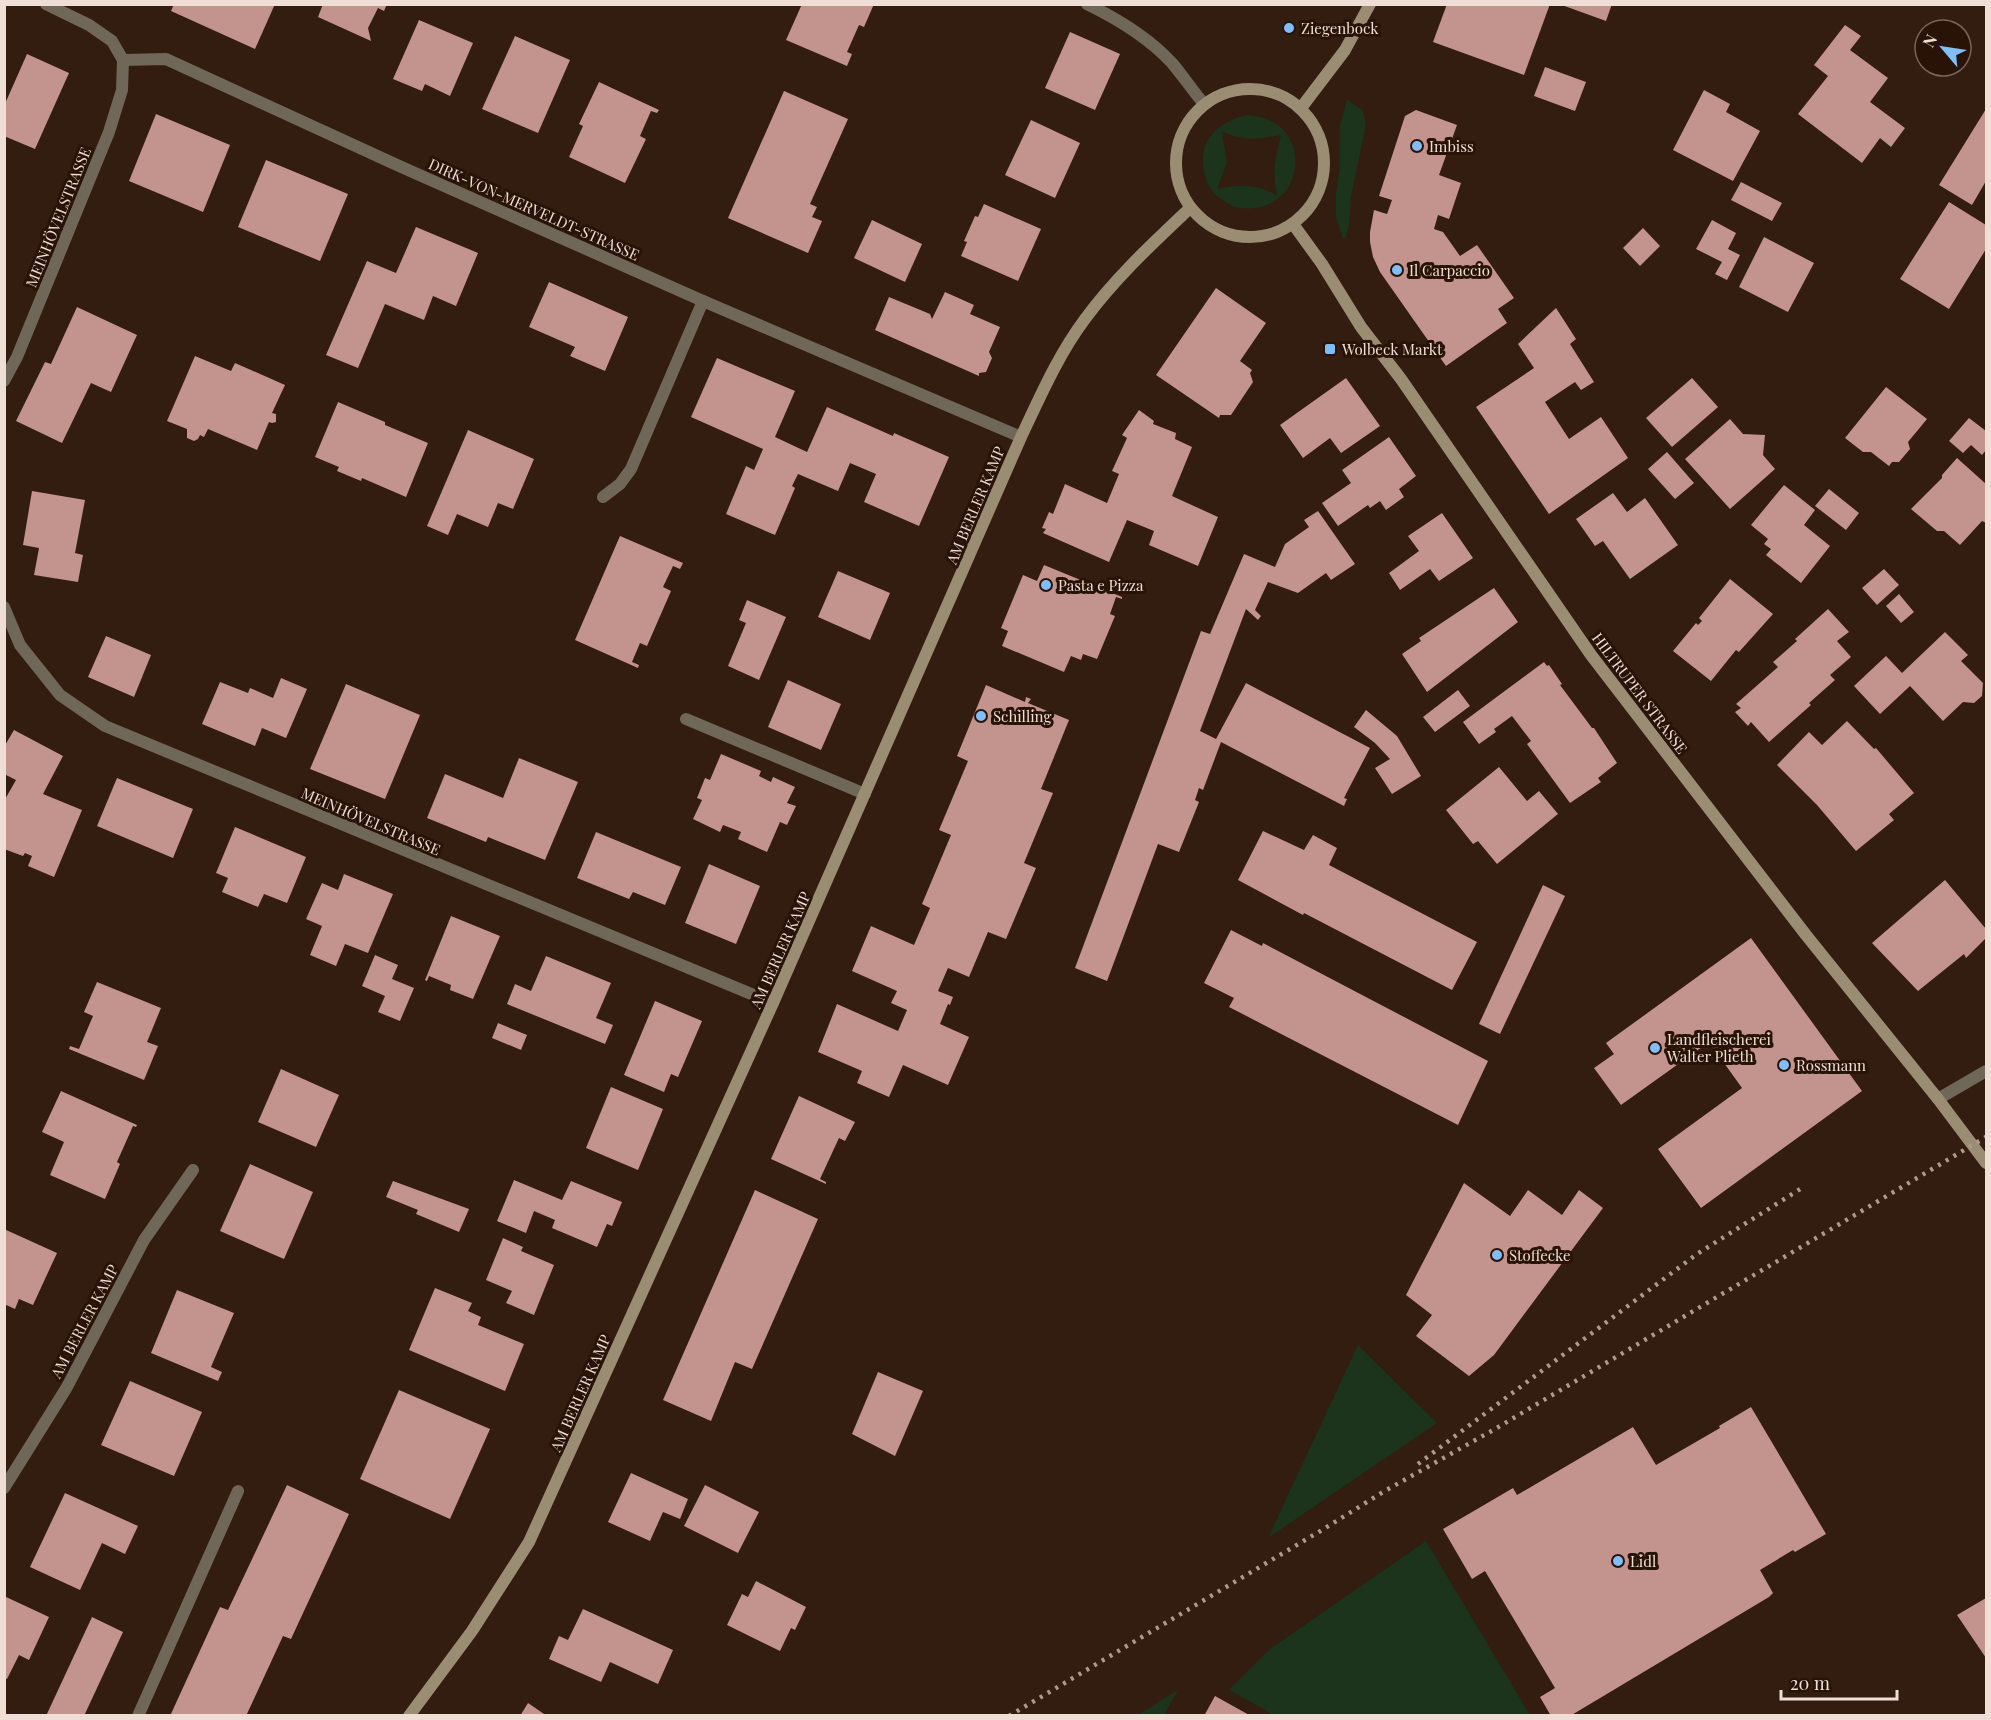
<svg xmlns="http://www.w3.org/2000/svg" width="1991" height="1720" font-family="'Playfair Display',serif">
<rect width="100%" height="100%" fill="#331c10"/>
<g fill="#1b341b" fill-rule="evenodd">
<polygon points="1347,99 1363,111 1366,124 1351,197 1349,225 1346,237 1343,239 1336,217 1336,193 1340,167 1340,126"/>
<path d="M1247 115C1258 116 1269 118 1278 125 1309 150 1297 203 1255 208 1246 209 1237 209 1229 204 1220 199 1210 192 1207 182 1194 146 1213 123 1247 115ZM1222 131C1243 142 1259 139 1281 135 1275 159 1272 171 1277 195 1254 184 1242 184 1217 189L1227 163Z"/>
<polygon points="1358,1345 1437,1423 1268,1538"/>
<polygon points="1426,1541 1530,1715 1274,1715 1229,1690 1270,1649"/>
<polygon points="1178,1690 1164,1715 1138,1715"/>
</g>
<g fill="#c3938d">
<polygon points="174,4 275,4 255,49 171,11"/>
<polygon points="323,4 387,4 384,11 378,8 368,28 371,41 318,17"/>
<polygon points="802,4 874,4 864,27 859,25 847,52 852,54 847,66 786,40"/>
<polygon points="1447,4 1550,4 1524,75 1433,42"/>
<polygon points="1559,4 1612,4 1606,21"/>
<polygon points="419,20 473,43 450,96 425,84 422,91 393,79"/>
<polygon points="1845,25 1861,36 1850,50 1888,78 1870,102 1905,128 1891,147 1880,138 1862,163 1798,114 1828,76 1814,65"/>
<polygon points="1070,32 1120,54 1095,110 1045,88"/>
<polygon points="515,36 570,60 538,133 482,109"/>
<polygon points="27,54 69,73 35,149 4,136 4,106"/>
<polygon points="1545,67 1586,82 1575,111 1534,96"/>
<polygon points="599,82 659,110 657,113 651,111 640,136 646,139 625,183 569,157 583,126 579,124"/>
<polygon points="1704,90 1730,104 1726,112 1760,131 1733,181 1673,150"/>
<polygon points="784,91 848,119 810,204 817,207 812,217 822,221 808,253 728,218"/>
<polygon points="1986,109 1986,181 1972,205 1939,185"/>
<polygon points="1416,110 1457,125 1439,175 1461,183 1449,219 1438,215 1434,229 1443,232 1460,256 1477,245 1514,298 1498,309 1507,323 1446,366 1380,272 1373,257 1370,242 1370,232 1374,210 1387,214 1392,200 1379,196 1405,116"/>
<polygon points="156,114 230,145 203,212 129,181"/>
<polygon points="1031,120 1080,143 1055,198 1005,175"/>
<polygon points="266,160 348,194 320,261 238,227"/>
<polygon points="1741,182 1782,203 1772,221 1731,200"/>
<polygon points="1949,202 1986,225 1986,249 1949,309 1900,279"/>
<polygon points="984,204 1041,229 1018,281 961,256 967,242 964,241 975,216 978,217"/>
<polygon points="872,220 922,244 905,282 854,258"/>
<polygon points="1712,220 1736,233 1728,249 1740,255 1727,280 1715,274 1722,262 1696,249"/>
<polygon points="416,227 478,253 456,306 433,296 424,320 385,304 358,368 326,355 367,261 396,273"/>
<polygon points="1643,228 1660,246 1640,266 1623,248"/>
<polygon points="1764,237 1814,263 1788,312 1739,287"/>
<polygon points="549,282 628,317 605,371 570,356 575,347 529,327"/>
<polygon points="1216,288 1266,323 1240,361 1252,370 1250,373 1253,382 1231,415 1220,415 1219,418 1156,375"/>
<polygon points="945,292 974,305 970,314 1000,327 989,352 992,358 986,372 979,373 979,376 875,330 889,297 930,314 932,319"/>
<polygon points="77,307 137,335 111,392 91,383 62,443 16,421 45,362 51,364"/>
<polygon points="1556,308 1576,339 1570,344 1594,382 1581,390 1575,382 1545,402 1569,439 1601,417 1628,458 1549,514 1476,407 1534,368 1518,344"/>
<polygon points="195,356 231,371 235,363 285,385 272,413 276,414 276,422 272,423 269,422 257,450 208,429 204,437 200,435 198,439 194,441 187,438 187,429 167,421"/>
<polygon points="717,358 795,391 775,437 807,452 827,407 893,436 894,433 949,457 919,526 864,502 876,474 850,463 838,491 798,474 792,486 795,488 775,535 726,514 746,466 754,470 763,449 691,417"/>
<polygon points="1346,378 1380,426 1341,453 1330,438 1303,458 1280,425"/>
<polygon points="1692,378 1718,407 1672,447 1646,418"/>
<polygon points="1886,387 1927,419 1908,442 1910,449 1899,462 1892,462 1889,466 1871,452 1863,452 1845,438"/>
<polygon points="338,402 385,422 385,425 428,443 406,497 362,478 361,481 337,471 339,467 315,457"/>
<polygon points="1139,410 1154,421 1153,424 1176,433 1175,439 1192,447 1172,496 1218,517 1198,566 1149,545 1154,531 1127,520 1109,562 1043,533 1046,529 1042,528 1049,512 1053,514 1065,484 1107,503 1119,474 1112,471 1127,438 1122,435"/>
<polygon points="1969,418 1986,431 1986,450 1982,455 1971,445 1963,453 1949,441"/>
<polygon points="1730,419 1743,434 1765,435 1763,455 1775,469 1730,509 1685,459"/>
<polygon points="468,430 534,459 513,509 498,503 488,527 457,514 448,535 427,526"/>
<polygon points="1389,437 1416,476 1399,489 1404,497 1386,510 1380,501 1370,508 1368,505 1338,526 1322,503 1351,483 1342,470"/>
<polygon points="1667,452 1694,483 1675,499 1648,469"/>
<polygon points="1957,458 1986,484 1986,523 1982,521 1960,545 1944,531 1937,531 1911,509 1942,478 1942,475"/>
<polygon points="1784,485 1815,510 1804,525 1830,546 1801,583 1766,555 1771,549 1764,544 1768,539 1751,525"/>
<polygon points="1829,489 1859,513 1846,530 1815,506"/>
<polygon points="32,491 85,500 75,553 83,555 78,582 34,575 39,548 23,545"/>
<polygon points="1613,493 1627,512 1645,498 1678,545 1630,579 1603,541 1595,546 1576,519"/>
<polygon points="1318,511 1355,564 1331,580 1326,573 1298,593 1268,582 1255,610 1261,616 1258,620 1246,609 1200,731 1216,739 1246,683 1370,748 1347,792 1344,798 1347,799 1344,806 1221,742 1203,790 1199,788 1195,800 1199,802 1179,852 1158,844 1107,981 1075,968 1201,631 1210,634 1244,554 1275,567 1285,544 1309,527 1304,520"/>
<polygon points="1442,513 1473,558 1439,581 1430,569 1400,590 1389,573 1419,551 1408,536"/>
<polygon points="620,536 683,563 680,569 673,566 663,587 671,591 647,646 640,643 632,662 639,665 638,668 575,640"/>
<polygon points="1044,565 1122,597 1122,599 1116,597 1110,614 1115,616 1097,659 1083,654 1081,660 1071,656 1064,672 1002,646 1008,631 1001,628 1023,575 1037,581"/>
<polygon points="1884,569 1899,585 1877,605 1862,588"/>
<polygon points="838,571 890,593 870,640 818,617"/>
<polygon points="1730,579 1773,614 1739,652 1736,650 1711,681 1673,651 1696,623 1698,625 1702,621 1699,618"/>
<polygon points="1494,588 1518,622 1427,692 1402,654 1421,641 1419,638"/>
<polygon points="1899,594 1914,612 1901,623 1886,606"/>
<polygon points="747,600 786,617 759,680 728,666 746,623 739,620"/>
<polygon points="1828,609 1849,632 1837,641 1851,657 1830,675 1835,680 1809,703 1811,705 1769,742 1751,722 1748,726 1735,712 1741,708 1736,704 1778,667 1773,662 1797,641 1795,639"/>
<polygon points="1945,632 1968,655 1961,661 1983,683 1982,696 1974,703 1963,702 1943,721 1910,686 1880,714 1854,686 1886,656 1902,673"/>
<polygon points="106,636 151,655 134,697 88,677"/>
<polygon points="1544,662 1547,666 1549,665 1562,684 1560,685 1592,728 1594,728 1617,763 1598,778 1601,782 1570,803 1527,744 1531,741 1512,716 1494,729 1496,732 1479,744 1463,722"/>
<polygon points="281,678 307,689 286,738 262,728 255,746 202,724 220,682 248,693 250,688 273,698"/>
<polygon points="788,680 841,704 821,750 768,727"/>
<polygon points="346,684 420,715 385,799 310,769"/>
<polygon points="986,685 1025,702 1026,697 1031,699 1028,703 1069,720 1041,789 1053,793 1024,863 1036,868 1006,939 988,932 969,977 948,968 938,991 953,997 950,1005 948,1004 940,1024 969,1037 948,1085 903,1065 889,1097 857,1083 862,1071 818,1052 837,1004 898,1031 907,1010 891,1003 897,991 852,971 871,926 914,945 930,908 922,904 951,835 939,830 968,761 957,756"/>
<polygon points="1458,690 1470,706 1435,732 1423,717"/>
<polygon points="1366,710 1397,736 1421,776 1392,794 1375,768 1390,759 1375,743 1354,727"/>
<polygon points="1847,721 1874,749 1876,748 1914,793 1889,814 1894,820 1856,851 1817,805 1777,765 1809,732 1822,745"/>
<polygon points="14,730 63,756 43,794 82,810 54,877 28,866 32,856 25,853 23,856 4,849 4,801 16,780 4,774 4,747"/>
<polygon points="721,754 761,771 759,776 771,782 773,777 795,787 787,803 796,806 787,825 780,822 767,852 738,839 741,832 723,825 720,832 693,819 702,800 697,798 705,778 710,780"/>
<polygon points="519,758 578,782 545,860 488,837 486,842 427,818 445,774 503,798"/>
<polygon points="1499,767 1527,801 1539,791 1558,814 1497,864 1478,841 1473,844 1446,810"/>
<polygon points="117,778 193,809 173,858 97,826"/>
<polygon points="235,827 306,857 287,903 264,894 258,907 222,892 228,878 216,873"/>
<polygon points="1263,831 1304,850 1313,835 1337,848 1329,865 1477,942 1452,990 1304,913 1303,915 1238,880"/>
<polygon points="596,832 681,867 665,905 633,892 629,899 577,878"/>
<polygon points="709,864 760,886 736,944 685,923"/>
<polygon points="344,874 393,894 368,953 345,944 336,966 310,955 322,926 306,919 322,883 338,890"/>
<polygon points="1945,880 1986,929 1986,938 1966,958 1964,954 1918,991 1872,943"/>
<polygon points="1543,885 1565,896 1500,1034 1479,1024"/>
<polygon points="451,916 500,936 473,999 450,990 451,985 429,976 427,981 425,980"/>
<polygon points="1231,930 1262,946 1263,943 1488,1061 1458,1125 1229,1007 1234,998 1204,983"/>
<polygon points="1751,938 1862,1091 1701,1208 1658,1149 1742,1088 1709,1042 1621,1105 1594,1068 1614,1054 1606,1043"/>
<polygon points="375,955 398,965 392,979 414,988 400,1021 378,1012 385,996 362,986"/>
<polygon points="546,956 611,983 596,1018 613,1025 605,1044 507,1004 515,984 531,991"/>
<polygon points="97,982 161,1008 147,1042 158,1046 144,1080 69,1049 70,1046 79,1049 93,1016 84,1012"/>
<polygon points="655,1001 702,1021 678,1077 671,1074 664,1092 624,1075"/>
<polygon points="498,1023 527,1035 521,1050 492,1038"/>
<polygon points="281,1069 339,1095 316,1147 258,1122"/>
<polygon points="611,1087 663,1109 638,1170 586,1148"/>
<polygon points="61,1091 137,1125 136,1127 133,1126 117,1162 120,1164 105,1199 50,1175 64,1142 42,1132"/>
<polygon points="799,1096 855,1122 845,1141 839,1138 820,1179 826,1182 826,1184 771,1159"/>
<polygon points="250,1164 313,1192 284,1259 220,1231"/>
<polygon points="514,1180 562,1200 571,1181 622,1202 612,1226 607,1224 597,1247 552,1228 555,1220 534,1211 526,1233 497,1221"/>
<polygon points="393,1181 469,1209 459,1232 416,1214 418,1210 386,1197"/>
<polygon points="1464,1183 1510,1216 1528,1190 1562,1215 1579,1190 1603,1208 1494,1355 1469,1376 1416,1336 1432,1315 1406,1295"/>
<polygon points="755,1190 818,1219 752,1369 735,1362 711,1421 663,1400"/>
<polygon points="4,1229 57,1253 33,1305 19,1299 15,1309 4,1304"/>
<polygon points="503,1238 523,1247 521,1251 554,1265 534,1315 506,1303 512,1291 486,1280"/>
<polygon points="435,1288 472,1303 468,1311 481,1317 478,1325 524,1344 505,1391 409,1350"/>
<polygon points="177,1290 234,1313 211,1367 222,1372 218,1381 151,1353"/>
<polygon points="878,1372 923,1391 895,1456 852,1434"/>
<polygon points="130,1381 202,1412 174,1476 101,1445"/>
<polygon points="399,1390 490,1429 450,1519 360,1479"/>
<polygon points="1751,1407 1826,1534 1795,1552 1793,1550 1760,1570 1773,1593 1769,1597 1570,1716 1551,1716 1540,1697 1555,1688 1485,1571 1472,1579 1443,1529 1513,1488 1517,1495 1633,1427 1656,1465 1720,1428 1719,1426"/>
<polygon points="631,1473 688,1499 680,1519 663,1512 650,1541 608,1522"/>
<polygon points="287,1485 349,1514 291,1639 283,1636 246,1716 170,1716 220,1607 228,1610"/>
<polygon points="705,1485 759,1512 738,1553 684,1526"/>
<polygon points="65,1493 138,1526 125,1554 102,1543 80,1590 30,1567"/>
<polygon points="756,1581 806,1607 795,1630 791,1628 780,1651 727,1625 742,1594 748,1597"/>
<polygon points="4,1596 49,1617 29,1660 19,1655 7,1679 4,1678"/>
<polygon points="1986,1598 1986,1658 1957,1615"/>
<polygon points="583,1609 673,1650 658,1684 610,1662 601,1682 549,1659 559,1636 568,1640"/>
<polygon points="92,1617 123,1632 84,1716 46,1716"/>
<polygon points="1215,1696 1251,1716 1204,1716"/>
<polygon points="528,1703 547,1716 520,1716"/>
</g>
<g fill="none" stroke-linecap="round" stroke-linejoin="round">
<g stroke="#6f6757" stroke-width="12">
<polyline points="822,352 1021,437"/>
<polyline points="603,497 620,484 631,469 703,301"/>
<polyline points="686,719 865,794"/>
<polyline points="138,1716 238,1491"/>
</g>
<g stroke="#6f6757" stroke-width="12">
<polyline points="46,4 89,25 112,41 123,60"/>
<path d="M1087 4C1118 19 1149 38 1172 63 1183 76 1193 91 1204 104"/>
<polyline points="123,60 166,59 397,165 703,301 822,352"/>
<polyline points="4,381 17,357 109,132 122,90 123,60"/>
<polyline points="4,607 20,645 60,695 105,726 773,1003"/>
<polyline points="1938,1099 1986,1071"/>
<polyline points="4,1488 67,1387 144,1240 193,1170"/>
</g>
<g stroke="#9b8d73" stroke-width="12">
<circle cx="1250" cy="163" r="74"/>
<polyline points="1301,108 1345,50 1370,4"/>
<polyline points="1293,224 1322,264 1361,327 1401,379 1591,655 1806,935 1938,1099 1986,1163"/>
<path d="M409 1716 472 1631 529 1542 773 1003 1021 437C1040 397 1058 355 1085 319 1115 278 1153 243 1190 208"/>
</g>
<g stroke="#ac9a90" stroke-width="4.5" stroke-dasharray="3 6" stroke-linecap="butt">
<polyline points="1418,1464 1697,1254 1805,1186"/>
<polyline points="1009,1716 1322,1530 1383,1492 1495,1429 1986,1137"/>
</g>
</g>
<g fill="#81bdfa" stroke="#291307" stroke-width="2">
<circle cx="1289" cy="28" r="6"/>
<circle cx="1417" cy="146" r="6"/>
<circle cx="1397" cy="270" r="6"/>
<rect x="1324" y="343" width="12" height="12" rx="3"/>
<circle cx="1046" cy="585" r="6"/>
<circle cx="981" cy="716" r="6"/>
<circle cx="1655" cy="1048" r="6"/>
<circle cx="1784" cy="1065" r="6"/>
<circle cx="1497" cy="1255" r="6"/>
<circle cx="1618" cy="1561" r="6"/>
</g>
<g text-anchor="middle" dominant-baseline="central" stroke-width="6" stroke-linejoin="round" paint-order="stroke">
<g font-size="15" fill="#eeded6" stroke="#291307" text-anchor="start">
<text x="1301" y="28">Ziegenbock</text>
<text x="1429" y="146">Imbiss</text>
<text x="1409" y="270">Il Carpaccio</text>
<text x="1342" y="349">Wolbeck Markt</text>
<text x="1058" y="585">Pasta e Pizza</text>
<text x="993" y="716">Schilling</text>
<text x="1667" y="1039">Landfleischerei<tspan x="1667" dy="17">Walter Plieth</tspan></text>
<text x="1796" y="1065">Rossmann</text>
<text x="1509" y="1255">Stoffecke</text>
<text x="1630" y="1561">Lidl</text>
</g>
<g font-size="15" fill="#eeded6" stroke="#291307">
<text transform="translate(534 209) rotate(24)">DIRK-VON-MERVELDT-STRASSE</text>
<text transform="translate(58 217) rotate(-68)">MEINHÖVELSTRASSE</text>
<text transform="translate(975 505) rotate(-67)">AM BERLER KAMP</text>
<text transform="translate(1640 693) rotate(53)">HILTRUPER STRASSE</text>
<text transform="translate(371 821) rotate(23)">MEINHÖVELSTRASSE</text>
<text transform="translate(780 950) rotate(-66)">AM BERLER KAMP</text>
<text transform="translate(84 1321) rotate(-62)">AM BERLER KAMP</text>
<text transform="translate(580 1393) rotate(-66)">AM BERLER KAMP</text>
</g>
</g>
<rect width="1991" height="1720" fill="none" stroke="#eeded6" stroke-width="12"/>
<g transform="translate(1943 48) rotate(299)"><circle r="28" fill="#291307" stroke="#78645a" stroke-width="1.5"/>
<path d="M0-4.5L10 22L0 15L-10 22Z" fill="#81bdfa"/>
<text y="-9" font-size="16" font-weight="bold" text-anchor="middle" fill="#eeded6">N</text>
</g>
<path d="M1781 1690v9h116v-9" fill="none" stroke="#eeded6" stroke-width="3"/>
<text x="1790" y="1690" font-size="18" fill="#eeded6" stroke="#291307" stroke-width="4.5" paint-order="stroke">20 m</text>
</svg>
